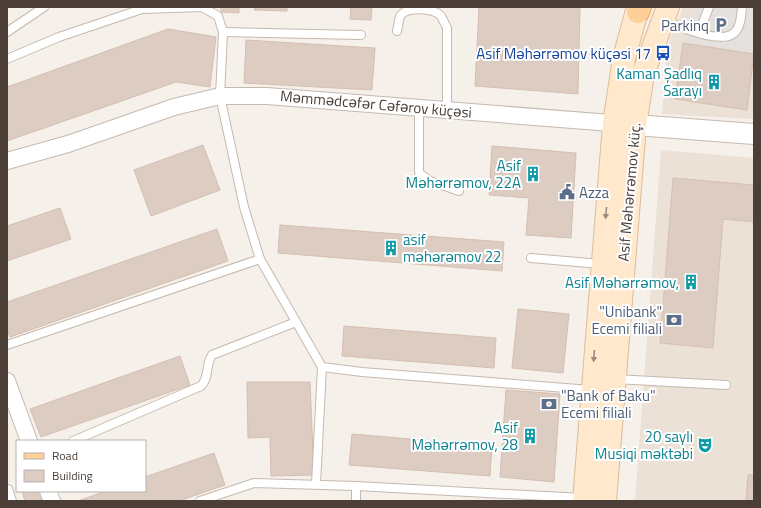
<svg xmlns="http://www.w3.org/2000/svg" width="761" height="508" font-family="'Titillium Web',sans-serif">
<rect width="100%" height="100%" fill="#f6f0ea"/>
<g fill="#ebe1d7">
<polygon points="683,7 754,7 754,119 662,114 668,45"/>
<polygon points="661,150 754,158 754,501 635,501"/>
</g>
<polygon fill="#e4e1de" points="694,7 754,7 754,54 683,43"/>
<g fill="#dcccc1" stroke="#d5bfb0">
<polygon points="221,7 239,7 239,13 221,12"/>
<polygon points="255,7 287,7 287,11 254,10"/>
<polygon points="351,7 372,7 371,20 350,19"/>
<polygon points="479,7 580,7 578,94 475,86"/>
<polygon points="168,29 216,37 210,87 176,82 7,141 7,87"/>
<polygon points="246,40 375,48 372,90 244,83"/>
<polygon points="683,43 754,54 747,110 675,99"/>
<polygon points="203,145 220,190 151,216 134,170"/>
<polygon points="492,146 576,153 571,238 526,235 529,198 489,195"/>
<polygon points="673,178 754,185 754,222 723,219 713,348 660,343"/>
<polygon points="60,208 71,239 7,261 7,226"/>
<polygon points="280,225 504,242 502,271 278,253"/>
<polygon points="217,229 228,261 10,337 7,330 7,302"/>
<polygon points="518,309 569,314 563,373 512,368"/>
<polygon points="344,326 496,338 494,368 342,356"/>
<polygon points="180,356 190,385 41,437 30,409"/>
<polygon points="247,382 310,382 314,475 271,476 270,437 248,438"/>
<polygon points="506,390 560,394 554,482 500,477"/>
<polygon points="352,434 492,446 490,476 349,465"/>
<polygon points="214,453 225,485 179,501 78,501 106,491 145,491 145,477"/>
<polygon points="748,475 754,475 754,501 746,501"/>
<polygon points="22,491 40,491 43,501 25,501"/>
</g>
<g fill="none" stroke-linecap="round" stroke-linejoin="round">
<defs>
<g id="service">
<path d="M665 21C679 26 721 45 734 33 741 27 741 16 742 7"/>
<path d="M397 31 400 16C407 6 434 8 441 16 443 20 445 24 447 28V110"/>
<polyline points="7,32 44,7"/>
<polyline points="223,32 361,35"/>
<polyline points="699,33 709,7"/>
<polyline points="7,59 59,37 142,9 202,7 218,16 223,32 220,96 244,207 260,259 322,367 316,484"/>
<polyline points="419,108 419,173 430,181 459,191"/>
<polyline points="531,258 601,264"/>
<polyline points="7,345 260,259"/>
<polyline points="322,367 362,372 591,390"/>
<polyline points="615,379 726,385"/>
<path d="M73 441 201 386C210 377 205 365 212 355L296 322"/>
<polyline points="8,489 12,501"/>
<polyline points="200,501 254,483 356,486 583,498"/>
<polyline points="356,501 356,486"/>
</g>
<g id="minor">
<polyline points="7,161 68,144 174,107 220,96 267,96 624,124"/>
<polyline points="7,381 29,441"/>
<polyline points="48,491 52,501"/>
</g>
<polyline id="tertiary" points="635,125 754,134"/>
<g id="secondary">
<polyline points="584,501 614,124 624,58 638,7"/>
<polyline points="605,501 635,125 643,74 668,7"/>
</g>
<polyline id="primary" points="638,12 640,7"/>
</defs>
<use href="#service" stroke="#c6b9ae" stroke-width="10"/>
<use href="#minor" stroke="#c6b9ae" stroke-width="18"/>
<use href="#tertiary" stroke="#c6b9ae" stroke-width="22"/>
<use href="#secondary" stroke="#ddbd97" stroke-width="24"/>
<use href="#primary" stroke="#f0a85e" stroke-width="24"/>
<use href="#service" stroke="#fff" stroke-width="8"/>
<use href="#minor" stroke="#fff" stroke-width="16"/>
<use href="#tertiary" stroke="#fff" stroke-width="20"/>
<use href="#secondary" stroke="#ffe8cb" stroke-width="22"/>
<use href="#primary" stroke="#ffcf9a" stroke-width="22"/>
</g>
<defs><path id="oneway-solid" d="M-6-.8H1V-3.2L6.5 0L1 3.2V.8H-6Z"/></defs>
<g fill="#9c8b7a">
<use href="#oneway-solid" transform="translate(606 213) rotate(95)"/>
<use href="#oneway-solid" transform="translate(594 356) rotate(94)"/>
</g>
<defs>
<symbol id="parking-bare" viewBox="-9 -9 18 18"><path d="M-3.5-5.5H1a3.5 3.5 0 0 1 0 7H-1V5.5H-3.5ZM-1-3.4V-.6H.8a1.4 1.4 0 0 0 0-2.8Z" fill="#5c6f8a" stroke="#fff" stroke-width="2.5" paint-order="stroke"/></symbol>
<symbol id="bus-bare" viewBox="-9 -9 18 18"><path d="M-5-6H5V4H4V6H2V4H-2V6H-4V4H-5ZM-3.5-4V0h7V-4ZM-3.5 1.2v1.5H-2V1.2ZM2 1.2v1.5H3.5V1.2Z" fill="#1a4fb4" stroke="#fff" stroke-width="2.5" paint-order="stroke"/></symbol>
<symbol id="building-bare" viewBox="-9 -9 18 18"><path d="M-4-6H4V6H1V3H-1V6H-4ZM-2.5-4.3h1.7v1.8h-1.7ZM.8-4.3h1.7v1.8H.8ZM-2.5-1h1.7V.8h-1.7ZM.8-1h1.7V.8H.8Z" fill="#0f9aa8" stroke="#fff" stroke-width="2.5" paint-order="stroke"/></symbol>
<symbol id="civic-bare" viewBox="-9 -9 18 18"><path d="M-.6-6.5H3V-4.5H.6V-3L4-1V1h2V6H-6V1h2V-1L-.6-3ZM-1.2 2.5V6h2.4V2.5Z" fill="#5c6f8a" stroke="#fff" stroke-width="2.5" paint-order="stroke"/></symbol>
<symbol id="bank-bare" viewBox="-9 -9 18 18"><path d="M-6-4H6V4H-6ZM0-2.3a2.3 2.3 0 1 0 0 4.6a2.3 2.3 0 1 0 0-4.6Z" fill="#5c6f8a" stroke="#fff" stroke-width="2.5" paint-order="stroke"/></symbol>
<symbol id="theatre-bare" viewBox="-9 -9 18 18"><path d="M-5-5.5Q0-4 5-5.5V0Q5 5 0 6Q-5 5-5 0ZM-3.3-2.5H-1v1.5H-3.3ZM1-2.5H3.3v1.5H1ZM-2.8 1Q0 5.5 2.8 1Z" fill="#0f9aa8" stroke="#fff" stroke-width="2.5" paint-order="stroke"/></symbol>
</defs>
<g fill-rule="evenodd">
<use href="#parking-bare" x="710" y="14" width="22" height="22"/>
<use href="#bus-bare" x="652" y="42" width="22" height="22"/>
<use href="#building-bare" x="703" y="71" width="22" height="22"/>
<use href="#building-bare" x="522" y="163" width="22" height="22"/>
<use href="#civic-bare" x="556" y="181" width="22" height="22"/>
<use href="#building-bare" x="380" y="237" width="22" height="22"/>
<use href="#building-bare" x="680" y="271" width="22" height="22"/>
<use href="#bank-bare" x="663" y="309" width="22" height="22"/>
<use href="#bank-bare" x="538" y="393" width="22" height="22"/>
<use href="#building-bare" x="519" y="425" width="22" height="22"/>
<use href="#theatre-bare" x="694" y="434" width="22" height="22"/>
</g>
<g text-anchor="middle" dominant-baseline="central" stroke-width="4" stroke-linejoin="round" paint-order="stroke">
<g font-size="15" fill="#4e5e75" stroke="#fff" text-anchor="end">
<text x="709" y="25">Parkinq</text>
<text x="579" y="192" text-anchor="start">Azza</text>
<text x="662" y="311">"Unibank"<tspan x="662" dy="17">Ecemi filiali</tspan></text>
<text x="561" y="395" text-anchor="start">"Bank of Baku"<tspan x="561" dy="17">Ecemi filiali</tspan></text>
</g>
<g font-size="15" fill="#164399" stroke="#fff" text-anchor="end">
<text x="651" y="53">Asif Məhərrəmov küçəsi 17</text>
</g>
<g font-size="15" fill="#0d838f" stroke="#fff" text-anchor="end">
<text x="702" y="73">Kaman Şadlıq<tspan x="702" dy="17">Sarayı</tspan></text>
<text x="521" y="165">Asif<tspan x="521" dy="17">Məhərrəmov, 22A</tspan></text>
<text x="403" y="239" text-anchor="start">asif<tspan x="403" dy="17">məhərəmov 22</tspan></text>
<text x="679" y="282">Asif Məhərrəmov,</text>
<text x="518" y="427">Asif<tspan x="518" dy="17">Məhərrəmov, 28</tspan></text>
<text x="693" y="436">20 saylı<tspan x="693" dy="17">Musiqi məktəbi</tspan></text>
</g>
<g font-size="15" fill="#4b3f37" stroke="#fff">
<text transform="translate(376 104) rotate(5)">Məmmədcəfər Cəfərov küçəsi</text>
<text transform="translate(629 192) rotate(-85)">Asif Məhərrəmov küç.</text>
</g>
</g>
<rect width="761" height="508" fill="none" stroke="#4b3f37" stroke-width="16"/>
<rect x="16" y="440" width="130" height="52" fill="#ffffff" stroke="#b7b2af"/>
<rect x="24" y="453" width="20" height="6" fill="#ffcf9a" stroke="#b7b2af"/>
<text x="52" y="460" font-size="12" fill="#4b3f37">Road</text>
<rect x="24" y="470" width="20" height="12" fill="#dcccc1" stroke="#b7b2af"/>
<text x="52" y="480" font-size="12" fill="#4b3f37">Building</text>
</svg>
